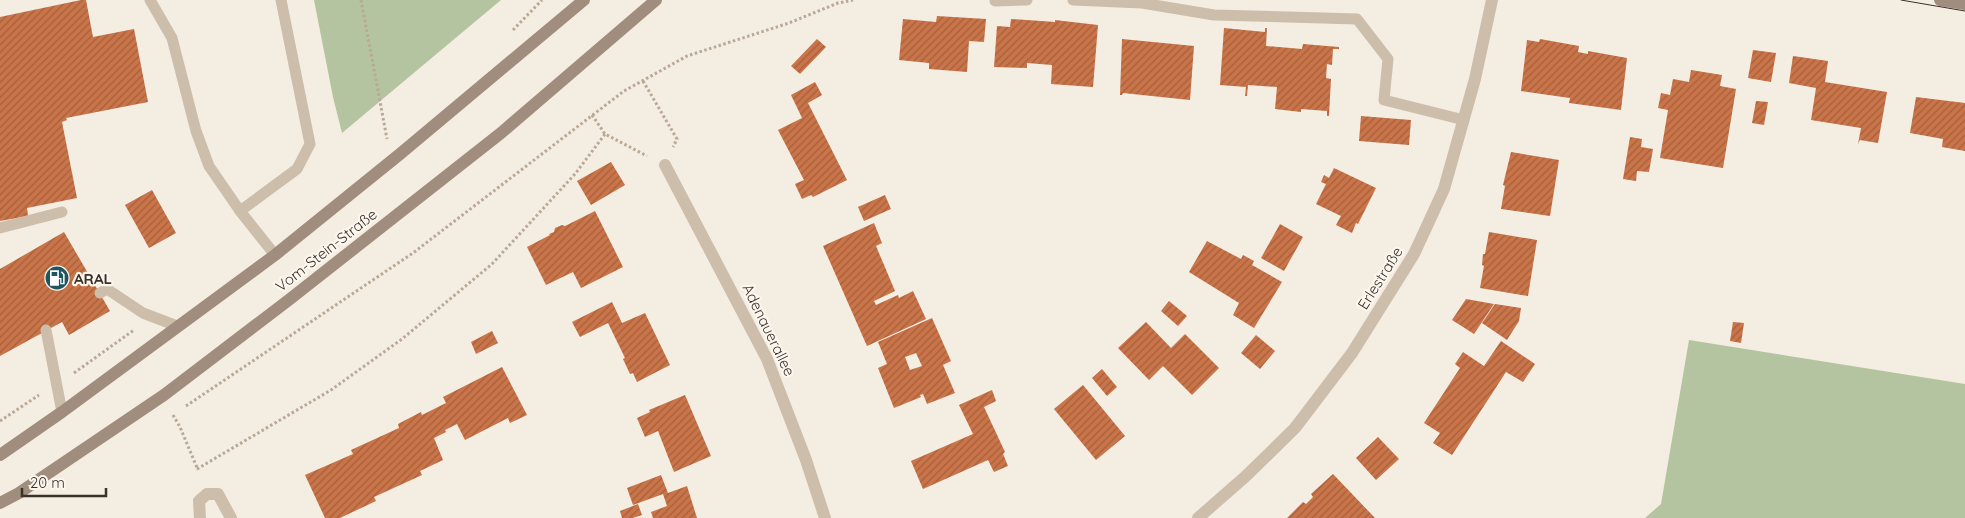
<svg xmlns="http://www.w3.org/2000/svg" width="1965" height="518" font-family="Quicksand,sans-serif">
<defs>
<pattern id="building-hatch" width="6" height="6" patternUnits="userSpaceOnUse" patternTransform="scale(1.25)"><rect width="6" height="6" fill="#ca7449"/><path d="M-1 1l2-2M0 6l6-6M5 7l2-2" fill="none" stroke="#a5603d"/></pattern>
</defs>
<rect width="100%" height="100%" fill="#f4ede1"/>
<g fill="#b5c4a0">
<polygon points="314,0 501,0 342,133 333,97"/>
<polygon points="1689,340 1965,384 1965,518 1645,518 1661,504"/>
</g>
<g fill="url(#building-hatch)" fill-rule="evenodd">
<polygon points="81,0 86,0 93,37 134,29 148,102 66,118 67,120 62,122 77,198 27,208 28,216 0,221 0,17"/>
<polygon points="937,16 986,19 984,42 969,41 967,72 929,69 929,63 899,60 903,19 936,22"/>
<polygon points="1011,19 1055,22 1055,20 1098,25 1093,87 1051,84 1052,65 1027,63 1027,68 994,67 997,26 1010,27"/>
<polygon points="1224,28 1265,32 1265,28 1267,28 1266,46 1302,49 1303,44 1339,47 1339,49 1333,49 1332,65 1327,64 1326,78 1331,79 1329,116 1327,116 1327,111 1301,109 1301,112 1275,109 1277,87 1248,85 1247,96 1245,96 1246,87 1220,85"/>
<polygon points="817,39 826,47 800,74 791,66"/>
<polygon points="1122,39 1194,46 1190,100 1123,93 1122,95 1120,95"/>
<polygon points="1540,39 1579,46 1578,52 1588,54 1588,51 1627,58 1621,110 1569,103 1570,98 1521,91 1527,40 1539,42"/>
<polygon points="1753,50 1776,53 1771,82 1748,78"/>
<polygon points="1793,56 1828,61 1825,82 1887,92 1878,143 1860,140 1858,144 1861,128 1811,120 1816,88 1789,83"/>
<polygon points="1691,70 1722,75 1720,86 1736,89 1723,168 1660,158 1668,110 1658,108 1661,93 1670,95 1673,79 1689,82"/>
<polygon points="815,82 822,95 808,103 847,180 813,197 811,195 802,199 795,184 804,180 778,130 802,118 791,95"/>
<polygon points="1916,97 1965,103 1965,151 1942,147 1943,139 1910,133"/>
<polygon points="1756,101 1768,102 1764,125 1752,123"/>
<polygon points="1361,116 1411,120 1409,145 1359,141"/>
<polygon points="1630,137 1642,139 1641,147 1653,149 1649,172 1637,171 1636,181 1623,179"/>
<polygon points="1511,152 1559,160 1550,216 1501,209 1505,186 1503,185"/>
<polygon points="611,162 625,185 591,205 577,181"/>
<polygon points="1334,168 1376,188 1358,224 1356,223 1352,233 1336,225 1341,216 1316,204 1326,184 1321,182 1324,175 1329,178"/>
<polygon points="152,190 176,233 149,248 125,205"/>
<polygon points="885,195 891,209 864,221 858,207"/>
<polygon points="595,211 623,267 581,288 573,272 546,285 527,247 550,235 549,234 554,232 555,228 562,225 565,226"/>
<polygon points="874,223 882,243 876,246 895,291 874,301 876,305 898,295 899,298 913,291 926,319 867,346 823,246"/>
<polygon points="1280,224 1303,237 1284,271 1261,258"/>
<polygon points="64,232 110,311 69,335 62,322 0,356 0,269"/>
<polygon points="1489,232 1537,240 1528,296 1480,288 1484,266 1482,265 1483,254 1485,254"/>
<polygon points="1207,241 1241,259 1243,255 1254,261 1252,265 1282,282 1254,328 1233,315 1239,303 1189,272"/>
<polygon points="1466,299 1494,304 1474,334 1452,320"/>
<polygon points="1169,301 1187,316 1178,326 1161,311"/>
<polygon points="612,302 622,323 645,313 670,365 637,382 633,373 630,374 623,359 625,358 608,323 580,337 572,322"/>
<polygon points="1495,304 1521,308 1519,321 1507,340 1482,323"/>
<path d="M932 318 951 361 943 365 955 393 927 404 923 394 920 395 921 397 894 408 878 368 887 364 878 342ZM916 353 922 366 910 370 905 357Z"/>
<polygon points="1146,322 1171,348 1185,334 1219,368 1192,395 1163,366 1149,380 1118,348"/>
<polygon points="1733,322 1744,323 1741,343 1730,341"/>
<polygon points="492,331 498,343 476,354 471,342"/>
<polygon points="1256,335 1275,351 1260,369 1241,353"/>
<polygon points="1501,341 1535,364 1523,382 1506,372 1452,455 1433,443 1440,433 1424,423 1460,368 1455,364 1463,352 1484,366"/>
<polygon points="502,367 527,415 510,423 508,418 465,440 457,424 445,430 446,432 434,438 443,460 420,471 422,475 374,497 376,501 340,518 325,518 305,475 353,454 351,450 399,428 398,424 421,412 422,415 446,403 443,397"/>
<polygon points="1102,369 1117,387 1107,396 1092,378"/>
<polygon points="1083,385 1125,436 1096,460 1054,409"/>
<polygon points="992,390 996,401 984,407 1005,452 1003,454 1008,466 994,472 988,460 923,489 911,461 973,434 959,405"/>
<polygon points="685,395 711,456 674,472 658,431 645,437 637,418 650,412 649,410"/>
<polygon points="1378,437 1399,459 1376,480 1356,458"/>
<polygon points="1333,474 1375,518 1287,518 1303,502 1306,504 1313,497 1311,494"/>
<polygon points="661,475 668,493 687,486 697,518 653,518 651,512 667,506 663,494 633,505 627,488"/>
<polygon points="638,504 642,515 633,518 622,518 620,511"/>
</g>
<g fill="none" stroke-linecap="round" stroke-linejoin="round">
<g stroke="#b9a896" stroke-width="3" stroke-dasharray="2.5 2.5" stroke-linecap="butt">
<polyline points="361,0 387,139"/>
<polyline points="513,30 542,0"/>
<polyline points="643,81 677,139 673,147"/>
<polyline points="592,115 605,134 647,156"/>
<polyline points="74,373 134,330"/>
<polyline points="186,406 413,253 624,91 687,56 789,23 838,3 853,0"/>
<polyline points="173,415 180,427 198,470"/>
<polyline points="0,421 39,395"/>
<polyline points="197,469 331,390 402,339 492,264 575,174 605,134"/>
</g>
<g stroke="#cdbeac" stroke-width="11">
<polyline points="150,0 172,38 196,131 209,166 240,211 275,255"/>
<polyline points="1073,0 1142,3 1214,15 1357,19 1388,59 1384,100 1464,120"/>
<polyline points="995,1 1027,0"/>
<polyline points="240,211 297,169 310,144 281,0"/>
<polyline points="0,228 62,212"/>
<polyline points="100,293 107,289 143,313 177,326"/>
<polyline points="46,330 62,412"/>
</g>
<g stroke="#cdbeac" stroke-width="12">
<polyline points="665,165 767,359 806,460 825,518"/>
<polyline points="200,518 199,501 207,494 218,494 231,518"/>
<polyline points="1198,518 1246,476 1295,428 1352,353 1414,254 1444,189 1475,79 1492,0"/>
</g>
<g stroke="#a18d7d" stroke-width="12">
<polyline points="1940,0 1965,4"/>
<polyline points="0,455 62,412 275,255 400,154 584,0"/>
<polyline points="0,503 19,493 164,395 290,299 501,133 656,0"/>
</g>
<polyline stroke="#3b312b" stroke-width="1" points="1901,0 1965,11"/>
</g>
<defs>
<symbol id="fuel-disc" viewBox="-11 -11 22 22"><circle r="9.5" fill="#1e555f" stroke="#fbf6ee"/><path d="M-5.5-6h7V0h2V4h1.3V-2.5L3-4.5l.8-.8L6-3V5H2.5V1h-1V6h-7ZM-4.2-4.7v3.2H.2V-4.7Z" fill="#fff"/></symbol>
</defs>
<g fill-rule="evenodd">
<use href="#fuel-disc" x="43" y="264" width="28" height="28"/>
</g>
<g text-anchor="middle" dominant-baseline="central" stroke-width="4.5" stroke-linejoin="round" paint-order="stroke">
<g font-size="15" fill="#3b312b" stroke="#fbf6ee">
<text transform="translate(326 250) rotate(-38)">Vom-Stein-Straße</text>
<text transform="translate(1380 278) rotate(-58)">Erlestraße</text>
<text transform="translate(769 330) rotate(64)">Adenauerallee</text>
</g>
<g font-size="15" font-weight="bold" fill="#3b312b" stroke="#fbf6ee" text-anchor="start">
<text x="74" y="278">ARAL</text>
</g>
</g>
<path d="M22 488v8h84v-8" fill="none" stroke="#3b312b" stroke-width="2.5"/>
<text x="30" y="488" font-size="15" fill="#3b312b" stroke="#fbf6ee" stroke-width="4" paint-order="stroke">20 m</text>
</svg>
